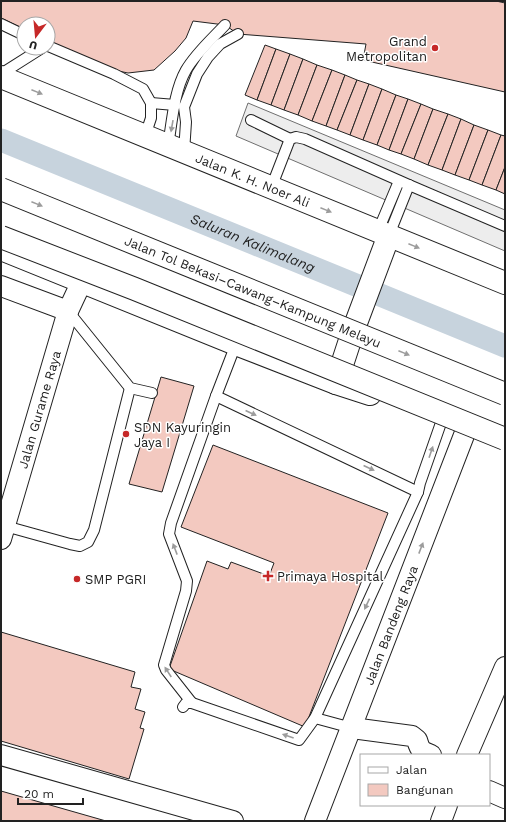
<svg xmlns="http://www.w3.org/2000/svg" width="506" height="822" font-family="'Work Sans',sans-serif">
<rect width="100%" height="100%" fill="#fff"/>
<polygon fill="#ededed" stroke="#6f6f6f" points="248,103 505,210 505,251 236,136"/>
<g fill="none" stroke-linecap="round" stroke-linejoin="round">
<path stroke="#c7d3dd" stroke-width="23" id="s1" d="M1 140 505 346"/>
</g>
<g fill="#f3c9c0" stroke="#222">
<polygon points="1,1 496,1 505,3 505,92 363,60 366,44 238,34 225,25 193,21 186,38 175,51 154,70 128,73 99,67 48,43 48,24 24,24 24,29 1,18"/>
<polygon points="265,45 276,49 257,100 245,95"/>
<polygon points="276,49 290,54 271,105 257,100"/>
<polygon points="290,54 303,59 284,110 271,105"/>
<polygon points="303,59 317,65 298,115 284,110"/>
<polygon points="317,65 332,70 312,121 298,115"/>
<polygon points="332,70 345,75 326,126 312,121"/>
<polygon points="345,75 357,80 337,130 326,126"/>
<polygon points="357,80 369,84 350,135 337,130"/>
<polygon points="369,84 382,89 363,140 350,135"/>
<polygon points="382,89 396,95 377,145 363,140"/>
<polygon points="396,95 408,99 389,150 377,145"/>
<polygon points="408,99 421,104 401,154 389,150"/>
<polygon points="421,104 433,109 414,159 401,154"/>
<polygon points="433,109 448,114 428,165 414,159"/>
<polygon points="448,114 461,119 442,170 428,165"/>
<polygon points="461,119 474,125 455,175 442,170"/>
<polygon points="474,125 488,130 469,180 455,175"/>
<polygon points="488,130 501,135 482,185 469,180"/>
<polygon points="501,135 505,136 505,167 496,190 482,185"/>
<polygon points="505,167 505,194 496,190"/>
<polygon points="161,377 194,386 162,492 129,484"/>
<polygon points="213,445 388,513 305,727 169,669 207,561 228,569 231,562 269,576 274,563 181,527"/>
<polygon points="1,632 135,672 131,687 141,689 135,709 145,712 140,728 144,729 129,779 1,741"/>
<polygon points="1,791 106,821 1,821"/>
</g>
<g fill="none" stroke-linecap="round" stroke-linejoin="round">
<defs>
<g id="service">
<polyline points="1,24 24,35"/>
<polyline points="48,46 114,74 143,89 151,103 151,118 145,136"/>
<polyline points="1,74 42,48"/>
<polyline points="151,103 175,105"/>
<polyline points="251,120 290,139"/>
<path d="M168 146C172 122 174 91 186 70 196 53 212 39 225 25"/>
<polyline points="184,152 186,122 184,107 197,74 208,57 220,44 238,34"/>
<polyline points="271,188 290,139 296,137 305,139 409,185 505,226"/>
<polyline points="378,231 399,181"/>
<polyline points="389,235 409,185"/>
<polyline points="68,311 130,388 152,393"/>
<polyline points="216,396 418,492"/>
<polyline points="5,526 70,544 80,546 88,542 94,530 130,388"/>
<polyline points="192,703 166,670 164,665 186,591 187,581 169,534 171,523 216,396 236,344"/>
<polyline points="183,707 186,703 192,703 299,740 315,718 418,492 420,483 442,420"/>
<polyline points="315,718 352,728"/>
</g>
<g id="minor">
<polyline points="1,286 68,311"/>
<path id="s2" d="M1 539 68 311 82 281"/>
<path d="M352 728 412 736 417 740C420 750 421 751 431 755"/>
<polyline points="1,755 233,821"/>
<polyline points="467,755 505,667"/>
<polyline points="489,791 505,798"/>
<path id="s3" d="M315 821 466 430"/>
<polyline points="441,821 447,805"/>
</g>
<g id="primary">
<path id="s4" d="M1 77 505 283"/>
<polyline points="1,249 236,344 336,383 370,394"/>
<polyline points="336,383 353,331 389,235"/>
</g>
</defs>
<use href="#service" stroke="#222" stroke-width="12"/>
<use href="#minor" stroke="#222" stroke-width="22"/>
<use href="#primary" stroke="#222" stroke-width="24"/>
<use href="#service" stroke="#fff" stroke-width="10"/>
<use href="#minor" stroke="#fff" stroke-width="20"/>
<use href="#primary" stroke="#fff" stroke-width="22"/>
<defs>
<g id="motorway-bridge">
<path id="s5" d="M1 189 505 394"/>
<polyline points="1,237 135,289 505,439"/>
</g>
</defs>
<use href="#motorway-bridge" stroke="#222" stroke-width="24" stroke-linecap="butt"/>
<use href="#motorway-bridge" stroke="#fff" stroke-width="22"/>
</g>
<defs><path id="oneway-solid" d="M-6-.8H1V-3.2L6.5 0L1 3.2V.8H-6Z"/></defs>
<g fill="#9c9c9c">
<use href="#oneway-solid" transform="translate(37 92) rotate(22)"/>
<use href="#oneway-solid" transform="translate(172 126) rotate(100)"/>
<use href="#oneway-solid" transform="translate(37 204) rotate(22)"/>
<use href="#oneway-solid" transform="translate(326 210) rotate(22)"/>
<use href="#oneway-solid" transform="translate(414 246) rotate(22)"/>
<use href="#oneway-solid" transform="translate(404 353) rotate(22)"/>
<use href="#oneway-solid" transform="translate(251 413) rotate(25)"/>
<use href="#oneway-solid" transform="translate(431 452) rotate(-71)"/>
<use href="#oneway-solid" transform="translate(369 468) rotate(25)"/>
<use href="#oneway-solid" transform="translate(421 548) rotate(-69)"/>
<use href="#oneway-solid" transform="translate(175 549) rotate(-111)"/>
<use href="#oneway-solid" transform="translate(367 604) rotate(115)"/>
<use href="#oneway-solid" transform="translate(168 672) rotate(-123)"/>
<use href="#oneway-solid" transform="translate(288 736) rotate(-161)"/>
</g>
<g fill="#c62828" stroke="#fff" stroke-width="1.5">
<circle cx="435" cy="48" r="4"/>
<circle cx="126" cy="434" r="4"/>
<path d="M266 570h4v4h4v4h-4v4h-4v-4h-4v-4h4z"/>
<circle cx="77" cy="579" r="4"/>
</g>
<g text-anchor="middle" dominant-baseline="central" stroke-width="3" stroke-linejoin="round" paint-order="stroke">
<g font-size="13" fill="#222" stroke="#fff" text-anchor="start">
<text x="427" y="41" text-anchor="end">Grand<tspan x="427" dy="15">Metropolitan</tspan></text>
<text x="134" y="427">SDN Kayuringin<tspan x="134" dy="15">Jaya I</tspan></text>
<text x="277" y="576">Primaya Hospital</text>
<text x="85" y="579">SMP PGRI</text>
</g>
<g font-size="13" fill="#222" stroke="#fff">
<text stroke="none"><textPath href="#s4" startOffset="272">Jalan K. H. Noer Ali</textPath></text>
<text stroke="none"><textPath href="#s5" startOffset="272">Jalan Tol Bekasi–Cawang–Kampung Melayu</textPath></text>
<text stroke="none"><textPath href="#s2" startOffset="135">Jalan Gurame Raya</textPath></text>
<text stroke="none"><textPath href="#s3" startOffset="210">Jalan Bandeng Raya</textPath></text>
</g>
<g font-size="14" font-style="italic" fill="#222" stroke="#fff">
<text stroke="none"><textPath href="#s1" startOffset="272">Saluran Kalimalang</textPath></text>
</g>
</g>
<rect width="506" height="822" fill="none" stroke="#222222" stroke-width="4"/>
<rect x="360" y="754" width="130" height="52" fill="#ffffff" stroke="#a7a7a7"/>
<rect x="368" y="767" width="20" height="6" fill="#ffffff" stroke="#a7a7a7"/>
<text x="396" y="774" font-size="12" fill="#222222">Jalan</text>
<rect x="368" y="784" width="20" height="12" fill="#f3c9c0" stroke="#a7a7a7"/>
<text x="396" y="794" font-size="12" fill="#222222">Bangunan</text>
<g transform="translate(36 36) rotate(196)"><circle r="19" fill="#ffffff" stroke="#a7a7a7"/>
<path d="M0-3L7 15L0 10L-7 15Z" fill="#c62828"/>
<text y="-6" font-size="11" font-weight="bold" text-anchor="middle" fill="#222222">U</text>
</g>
<path d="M18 798v6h65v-6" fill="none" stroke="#222222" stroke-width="2"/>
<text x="24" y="798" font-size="12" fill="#222222" stroke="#ffffff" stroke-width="3" paint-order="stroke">20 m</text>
</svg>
